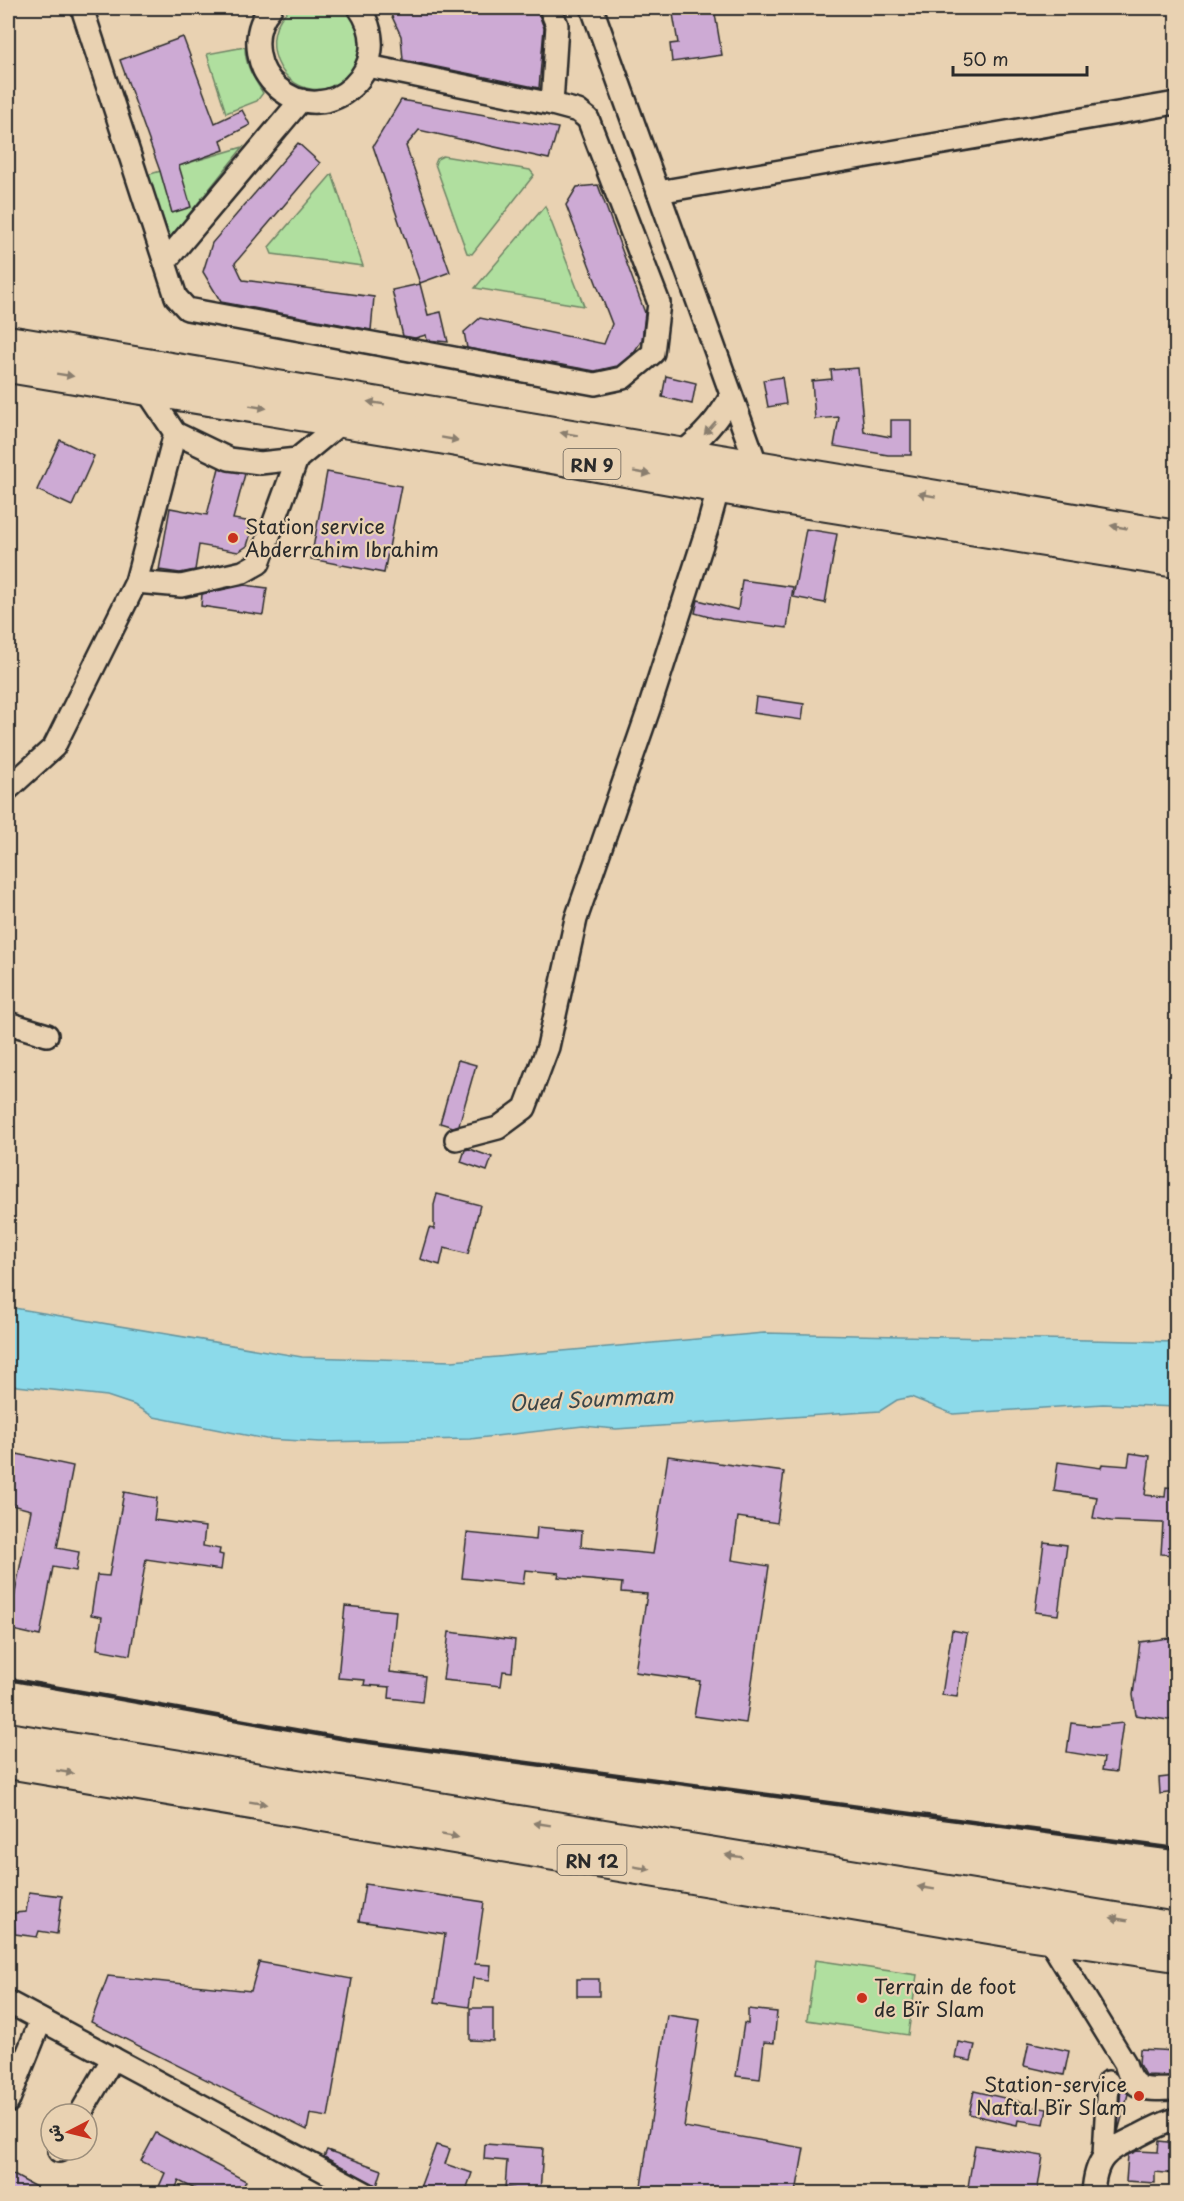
<svg xmlns="http://www.w3.org/2000/svg" width="1184" height="2201" font-family="'Playpen Sans','Playpen Sans Arabic',sans-serif">
<rect width="100%" height="100%" fill="#e9d2b2"/>
<filter id="ink" filterUnits="userSpaceOnUse"><feTurbulence type="fractalNoise" baseFrequency=".0167" numOctaves="2"/><feDisplacementMap in="SourceGraphic" scale="12" xChannelSelector="R" yChannelSelector="G"/><feConvolveMatrix kernelMatrix="1 2 1 2 8 2 1 2 1" color-interpolation-filters="sRGB"/></filter>
<g filter="url(#ink)">
<g fill="#b0df9f" stroke="#6e8565" stroke-width="1.5">
<path d="M291 8H346C361 19 361 31 362 48 363 58 356 65 351 73 345 83 336 87 325 89 279 96 255 35 291 8Z"/>
<path d="M245 47C245 65 253 77 263 93L257 101 226 113 207 54Z"/>
<polygon points="243,147 170,238 147,175"/>
<polygon points="443,156 530,170 534,175 472,254 467,253 435,164 437,159"/>
<polygon points="332,174 363,266 272,254 269,247"/>
<polygon points="545,206 584,306 475,288"/>
<polygon points="815,1960 917,1975 908,2035 807,2020"/>
</g>
<polygon fill="#8cdaea" stroke="#65949e" stroke-width="1.5" points="8,1307 302,1357 452,1361 764,1333 1176,1342 1176,1407 1103,1404 953,1414 911,1397 897,1400 880,1411 616,1429 583,1426 470,1439 320,1442 266,1439 154,1417 134,1405 107,1396 8,1385"/>
<g fill="#cdaad4" stroke="#2b2b2b" stroke-width="1.5">
<polygon points="388,8 529,8 531,13 538,12 544,28 539,88 403,60 401,36"/>
<polygon points="672,8 714,8 722,55 672,62 670,44 678,43"/>
<polygon points="183,37 215,123 242,110 250,125 221,140 224,150 179,166 191,207 172,213 160,171 120,60"/>
<polygon points="401,100 558,128 549,159 419,130 406,146 450,272 420,283 373,146"/>
<polygon points="298,143 320,163 235,263 243,280 374,297 371,330 221,302 203,272 212,243"/>
<polygon points="598,185 645,313 642,340 634,352 617,366 595,371 467,348 464,332 480,318 604,344 612,324 566,205 577,187"/>
<polygon points="420,284 428,315 441,312 448,342 427,340 426,335 415,338 403,336 392,290"/>
<polygon points="858,368 864,432 891,437 891,420 911,420 911,455 888,455 834,446 839,417 815,419 812,381 832,379 831,370"/>
<polygon points="666,376 696,383 692,404 662,397"/>
<polygon points="782,377 786,404 768,407 763,380"/>
<polygon points="60,440 94,456 72,506 37,490"/>
<polygon points="219,468 245,474 233,519 246,521 251,533 247,546 238,552 199,545 195,570 180,573 159,570 170,508 207,515"/>
<polygon points="327,472 401,486 384,573 311,559"/>
<polygon points="806,529 837,534 825,603 793,597"/>
<polygon points="742,580 793,587 787,628 713,618 695,613 698,600 738,610"/>
<polygon points="245,585 267,588 263,615 201,606 202,594"/>
<polygon points="756,697 804,704 802,720 754,713"/>
<polygon points="458,1060 476,1065 459,1125 453,1127 440,1123"/>
<polygon points="469,1149 492,1157 487,1171 461,1162 465,1150"/>
<polygon points="437,1194 480,1205 468,1254 444,1248 440,1265 420,1259 429,1228 434,1229 434,1205"/>
<polygon points="1130,1453 1150,1456 1145,1495 1165,1497 1166,1487 1176,1488 1176,1555 1161,1554 1163,1523 1111,1521 1093,1518 1097,1497 1054,1491 1058,1462 1101,1468 1102,1464 1128,1466"/>
<polygon points="17,1454 73,1466 57,1548 79,1552 76,1571 53,1567 40,1636 8,1629 31,1510 8,1504"/>
<polygon points="668,1456 784,1472 777,1523 738,1517 732,1560 769,1566 746,1723 694,1716 700,1681 635,1672 647,1594 621,1592 622,1583 558,1577 559,1573 525,1570 523,1584 462,1578 467,1533 536,1540 537,1527 582,1531 581,1547 653,1554"/>
<polygon points="124,1492 157,1498 154,1520 205,1527 203,1546 220,1549 219,1554 223,1555 221,1570 146,1559 130,1655 97,1649 102,1617 91,1615 97,1575 109,1576"/>
<polygon points="1044,1542 1067,1545 1058,1615 1035,1612"/>
<polygon points="345,1606 396,1611 390,1672 425,1676 422,1702 389,1698 390,1687 364,1685 365,1680 338,1678"/>
<polygon points="952,1630 967,1633 957,1697 942,1695"/>
<polygon points="449,1632 515,1640 512,1672 503,1671 501,1686 443,1680"/>
<polygon points="1176,1637 1176,1718 1168,1720 1136,1715 1133,1695 1140,1642"/>
<polygon points="1071,1723 1095,1726 1123,1723 1116,1772 1102,1770 1104,1758 1067,1752"/>
<polygon points="1176,1776 1176,1792 1160,1794 1159,1778"/>
<polygon points="365,1884 484,1902 475,1964 491,1965 490,1980 473,1978 469,2007 435,2002 445,1934 359,1921"/>
<polygon points="29,1892 62,1896 57,1934 39,1931 37,1937 15,1934 14,1913 26,1912"/>
<polygon points="259,1962 352,1979 328,2117 310,2114 307,2130 91,2022 108,1976 251,1991"/>
<rect x="577" y="1979" width="22" height="17"/>
<polygon points="470,2008 493,2008 493,2041 470,2040"/>
<polygon points="748,2009 777,2012 774,2043 764,2042 760,2079 736,2076 744,2023 748,2024"/>
<polygon points="667,2015 700,2020 684,2127 804,2148 796,2193 640,2193"/>
<polygon points="958,2042 975,2045 971,2061 955,2058"/>
<polygon points="1029,2042 1069,2051 1064,2075 1024,2066"/>
<polygon points="1140,2049 1176,2051 1176,2076 1145,2075 1139,2064"/>
<polygon points="1121,2086 1128,2094 1118,2132"/>
<polygon points="974,2091 1022,2102 1022,2105 1047,2109 1044,2124 1018,2120 1017,2125 969,2114"/>
<polygon points="156,2133 246,2181 240,2193 203,2193 179,2181 173,2193 158,2189 165,2173 141,2161"/>
<polygon points="1159,2141 1176,2143 1176,2174 1155,2172 1155,2183 1126,2181 1128,2155 1137,2151 1158,2152"/>
<polygon points="485,2144 543,2148 540,2193 514,2193 514,2189 505,2188 507,2161 484,2159"/>
<polygon points="436,2145 450,2149 445,2164 472,2173 465,2193 418,2193"/>
<polygon points="975,2145 1043,2156 1037,2193 967,2193"/>
<polygon points="327,2150 382,2170 377,2186 324,2157"/>
<polygon points="8,2172 47,2193 8,2193"/>
</g>
<g fill="none" stroke-linecap="round" stroke-linejoin="round">
<defs>
<g id="minor">
<polyline points="82,8 176,297 187,309 595,384 623,378 653,353 659,303 588,119 578,111 552,104 368,66"/>
<path d="M271 8C259 21 256 38 259 55 261 67 268 79 277 87 329 133 400 65 359 8"/>
<polyline points="550,8 557,25 552,104"/>
<polyline points="592,8 757,466"/>
<polyline points="658,192 1176,103"/>
<polyline points="165,262 301,100"/>
<polyline points="145,388 175,433 229,459 260,463 297,459 343,421"/>
<path d="M681 453C703 437 718 420 731 396"/>
<polyline points="136,582 181,586 243,572 259,563 297,459"/>
<polyline points="8,789 54,747 136,582 175,433"/>
<polyline points="8,1023 47,1035"/>
<polyline points="456,1139 498,1128 525,1108 548,1047 576,919 649,709 708,526 719,486"/>
<path d="M1047 1936 1125 2063C1133 2095 1149 2089 1176 2089"/>
<polyline points="8,2002 367,2194"/>
<polyline points="8,2102 41,2020"/>
<polyline points="80,2114 113,2058"/>
<polyline points="59,2151 59,2150"/>
<polyline points="1104,2155 1108,2082"/>
<path d="M1093 2194C1095 2156 1107 2151 1138 2136 1151 2129 1163 2123 1176 2119"/>
</g>
<g id="highway">
<polyline points="8,342 1176,537"/>
<polyline points="8,366 440,437 771,496 1176,561"/>
<polyline points="8,1739 1176,1929"/>
<polyline points="8,1762 1007,1930 1176,1955"/>
</g>
</defs>
<use href="#minor" stroke="#2b2b2b" stroke-width="26"/>
<use href="#highway" stroke="#2b2b2b" stroke-width="36"/>
<use href="#minor" stroke="#e9d2b2" stroke-width="21"/>
<use href="#highway" stroke="#e9d2b2" stroke-width="32"/>
<polyline stroke="#2b2b2b" stroke-width="4.5" points="8,1679 346,1739 1176,1849"/>
</g>
<defs><path id="oneway-solid" d="M-6-.8H1V-3.2L6.5 0L1 3.2V.8H-6Z" transform="scale(1.5)"/></defs>
<g fill="#8a7e6e">
<use href="#oneway-solid" transform="translate(65 375) rotate(9)"/>
<use href="#oneway-solid" transform="translate(376 403) rotate(-171)"/>
<use href="#oneway-solid" transform="translate(258 407) rotate(9)"/>
<use href="#oneway-solid" transform="translate(710 428) rotate(131)"/>
<use href="#oneway-solid" transform="translate(569 434) rotate(-171)"/>
<use href="#oneway-solid" transform="translate(450 439) rotate(10)"/>
<use href="#oneway-solid" transform="translate(642 473) rotate(10)"/>
<use href="#oneway-solid" transform="translate(927 495) rotate(-170)"/>
<use href="#oneway-solid" transform="translate(1119 527) rotate(-170)"/>
<use href="#oneway-solid" transform="translate(65 1772) rotate(9)"/>
<use href="#oneway-solid" transform="translate(258 1803) rotate(9)"/>
<use href="#oneway-solid" transform="translate(542 1824) rotate(-171)"/>
<use href="#oneway-solid" transform="translate(450 1836) rotate(10)"/>
<use href="#oneway-solid" transform="translate(734 1856) rotate(-171)"/>
<use href="#oneway-solid" transform="translate(642 1868) rotate(10)"/>
<use href="#oneway-solid" transform="translate(926 1888) rotate(-171)"/>
<use href="#oneway-solid" transform="translate(1119 1919) rotate(-171)"/>
</g>
</g>
<g fill="#c8321e" stroke="#e9d2b2" stroke-width="2">
<circle cx="233" cy="538" r="6"/>
<circle cx="862" cy="1998" r="6"/>
<circle cx="1139" cy="2096" r="6"/>
</g>
<g text-anchor="middle" dominant-baseline="central" stroke-width="4.5" stroke-linejoin="round" paint-order="stroke">
<g fill="#e9d2b2" stroke="#645d54" stroke-width="1.5">
<rect x="563.5" y="449" width="57" height="30" rx="4.5"/>
<rect x="557.5" y="1845" width="69" height="30" rx="4.5"/>
</g>
<g font-size="18" font-weight="bold" fill="#2b2b2b">
<text x="592" y="464">RN 9</text>
<text x="592" y="1860">RN 12</text>
</g>
<g font-size="20" fill="#2b2b2b" stroke="#e9d2b2" text-anchor="start">
<text x="245" y="526">Station service<tspan x="245" dy="23">Abderrahim Ibrahim</tspan></text>
<text x="874" y="1986">Terrain de foot<tspan x="874" dy="23">de Bïr Slam</tspan></text>
<text x="1127" y="2084" text-anchor="end">Station-service<tspan x="1127" dy="23">Naftal Bïr Slam</tspan></text>
</g>
<g font-size="21" font-style="italic" fill="#3a4548" stroke="#e9d2b2">
<text transform="translate(591 1398) rotate(-3)">Oued Soummam</text>
</g>
</g>
<rect width="1184" height="2201" fill="none" stroke="#e9d2b2" stroke-width="30"/>
<rect x="15" y="15" width="1154" height="2171" fill="none" stroke="#2b2b2b" stroke-width="2" filter="url(#ink)"/>
<g transform="translate(69 2132) rotate(263)"><circle r="28" fill="#e9d2b2" stroke="#9d8f7c" stroke-width="1.5"/>
<path d="M0-4.5L10 22L0 15L-10 22Z" fill="#c8321e"/>
<text y="-9" font-size="16" font-weight="bold" text-anchor="middle" fill="#2b2b2b">ش</text>
</g>
<path d="M953 66v9h134v-9" fill="none" stroke="#2b2b2b" stroke-width="3"/>
<text x="962" y="66" font-size="18" fill="#2b2b2b" stroke="#e9d2b2" stroke-width="4.5" paint-order="stroke">50 m</text>
</svg>
